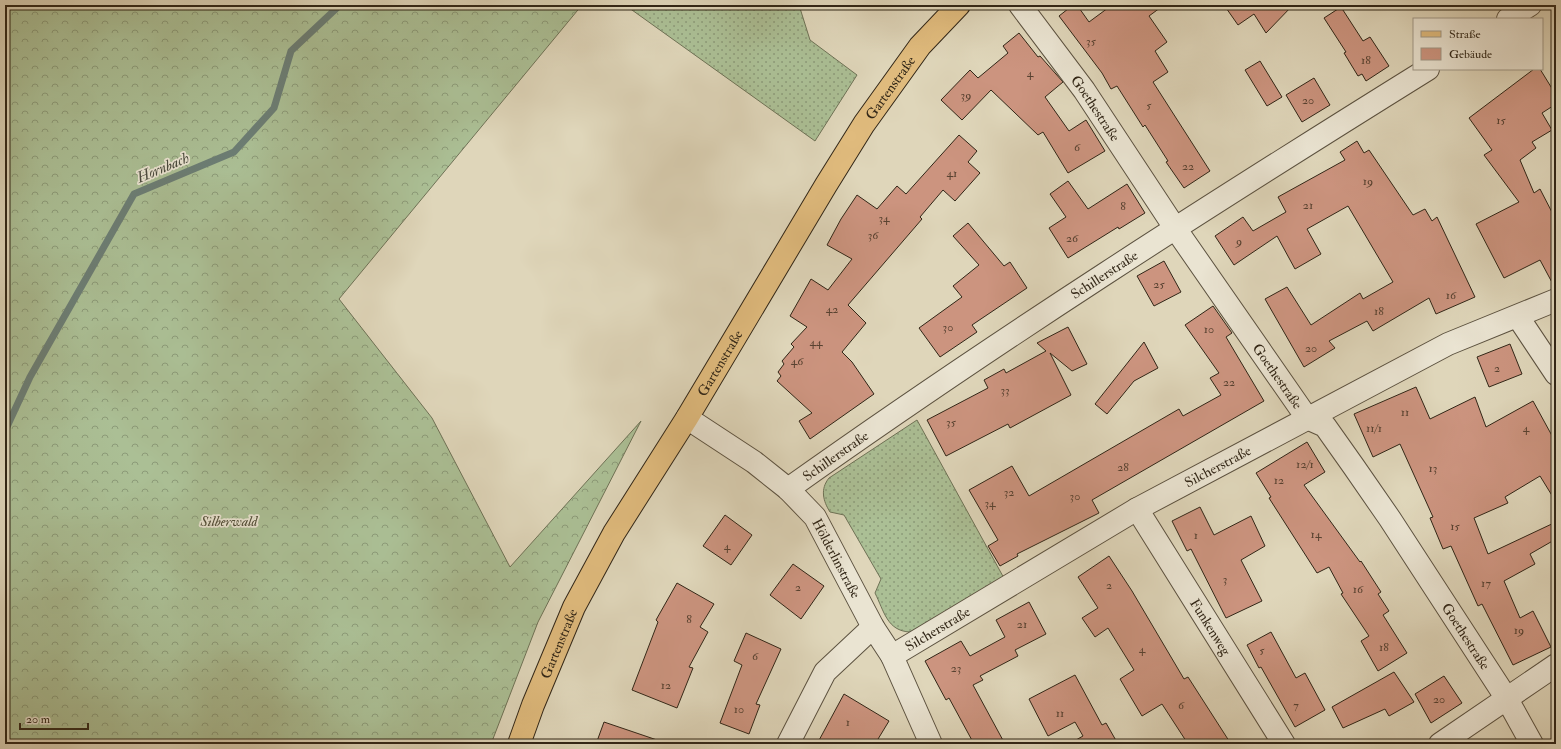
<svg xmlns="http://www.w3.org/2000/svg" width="1561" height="749" font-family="'IM FELL Double Pica',serif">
<defs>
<pattern id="grass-dots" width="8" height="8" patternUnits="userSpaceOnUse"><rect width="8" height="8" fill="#abbf95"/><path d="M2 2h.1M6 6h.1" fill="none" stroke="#8c9b79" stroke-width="1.8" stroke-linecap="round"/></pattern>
<pattern id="forest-crowns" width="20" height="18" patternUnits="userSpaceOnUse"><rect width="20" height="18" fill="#abbf95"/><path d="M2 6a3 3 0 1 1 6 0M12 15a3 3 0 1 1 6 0" fill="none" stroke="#8c9b79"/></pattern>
</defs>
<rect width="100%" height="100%" fill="#dfd6ba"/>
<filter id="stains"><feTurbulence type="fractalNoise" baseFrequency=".005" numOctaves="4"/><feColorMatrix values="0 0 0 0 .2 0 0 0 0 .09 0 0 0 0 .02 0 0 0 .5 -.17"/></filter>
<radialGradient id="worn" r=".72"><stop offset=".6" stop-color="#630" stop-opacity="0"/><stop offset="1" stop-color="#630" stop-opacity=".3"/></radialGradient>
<g fill="url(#grass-dots)" stroke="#6e7256">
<polygon points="625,5 799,5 810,40 857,75 815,141"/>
<path d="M917 420 1005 580 910 632C887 631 884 611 875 593L881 579 844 515 830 512C823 501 820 489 829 478Z"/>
</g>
<polygon fill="url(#forest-crowns)" stroke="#6e7256" points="5,5 582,5 339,299 432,418 510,567 641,421 538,622 491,744 5,744"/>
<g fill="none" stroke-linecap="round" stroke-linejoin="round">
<polyline stroke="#6c7e75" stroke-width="7" points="5,431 30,377 134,194 234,152 274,108 291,51 340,5"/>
</g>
<g fill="#cc947f" stroke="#312617">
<polygon points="1073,5 1077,5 1089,22 1112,5 1164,5 1149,16 1167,42 1155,51 1168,72 1153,82 1210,171 1184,188 1166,162 1168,161 1145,125 1143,127 1117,86 1111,89 1102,73 1059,16"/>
<polygon points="1224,5 1293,5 1266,33 1254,14 1238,25"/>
<polygon points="1341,7 1363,41 1370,37 1389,66 1366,81 1362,74 1358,76 1344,53 1346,52 1324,18"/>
<polygon points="1019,33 1038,57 1040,56 1063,82 1045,97 1069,131 1086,120 1105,151 1068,173 1043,132 1038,135 991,90 962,120 941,100 970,70 978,78 1008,53 1003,46"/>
<polygon points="1260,61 1282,97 1267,106 1245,70"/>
<polygon points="1534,69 1540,69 1556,95 1556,104 1542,113 1552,130 1532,142 1536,148 1520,160 1534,193 1540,189 1556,220 1555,288 1540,260 1504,278 1476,224 1519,202 1484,155 1492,150 1469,118"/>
<polygon points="1314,78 1330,105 1302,122 1286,95"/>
<polygon points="959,135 977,151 968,162 980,173 955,201 943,190 920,217 922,219 848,305 866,323 842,352 852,362 874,394 810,439 799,421 812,413 777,381 781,376 778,372 784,364 782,361 794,347 791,344 807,327 790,316 811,279 828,290 852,259 827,245 841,219 857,195 877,209 897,186 906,194"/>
<polygon points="1357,141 1364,153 1369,150 1413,215 1425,209 1432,221 1437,217 1475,297 1436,314 1429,298 1373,331 1367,321 1329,341 1335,348 1304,367 1265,299 1287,287 1311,325 1360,293 1363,299 1393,282 1348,206 1307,229 1321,254 1295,269 1277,236 1234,265 1215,236 1243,217 1253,231 1286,212 1278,197 1345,160 1340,152"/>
<polygon points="1068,181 1088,209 1127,184 1145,213 1119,229 1118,227 1068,258 1049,228 1066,217 1050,194"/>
<polygon points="968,223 1004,266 1010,262 1027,288 972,325 977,332 940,357 919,328 962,297 953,286 979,265 953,236"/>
<polygon points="1164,261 1181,292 1154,306 1137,276"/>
<polygon points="1213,306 1232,333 1226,337 1264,401 1092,500 1099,513 1017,554 1018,556 1000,566 988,546 998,540 969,490 1012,466 1029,496 1179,409 1183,416 1221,395 1210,378 1219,373 1185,325"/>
<polygon points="1068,327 1087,364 1072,371 1050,353 1071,395 1010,428 1008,424 946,456 927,420 988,388 984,380 1004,369 1006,373 1046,351 1037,343"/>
<polygon points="1144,342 1158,368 1134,381 1107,414 1095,404"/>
<polygon points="1510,344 1522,374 1489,387 1477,357"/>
<polygon points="1416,387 1430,419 1475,397 1486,427 1533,401 1556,443 1556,502 1540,476 1505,497 1508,503 1474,518 1488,554 1556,522 1556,539 1530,554 1535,564 1504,581 1520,618 1533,611 1551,647 1513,665 1482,604 1478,606 1451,546 1443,549 1430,518 1433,517 1400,444 1373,457 1354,414"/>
<polygon points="1307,442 1325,472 1304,485 1360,562 1361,561 1381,592 1378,594 1389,611 1383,615 1407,653 1378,671 1361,641 1369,636 1341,594 1343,593 1329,567 1317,573 1269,498 1271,497 1256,473"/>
<polygon points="1200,507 1214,535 1251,516 1265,546 1241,560 1262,601 1226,618 1191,549 1187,551 1172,521"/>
<polygon points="725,515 752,535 731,565 703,546"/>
<polygon points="1109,556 1132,591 1184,679 1188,677 1231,744 1188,744 1162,704 1142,716 1120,679 1134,670 1108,628 1095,637 1082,618 1098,608 1078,577"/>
<polygon points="793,564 824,586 801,619 770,595"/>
<polygon points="677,583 714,604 700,627 708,632 689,667 693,668 677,708 632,690 658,622 656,620"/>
<polygon points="1029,602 1046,634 1015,650 1018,656 980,676 983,680 973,685 1005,744 974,744 949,698 946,700 925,661 961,641 970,656 1005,637 996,620"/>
<polygon points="1271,632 1296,678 1305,673 1325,710 1295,727 1261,667 1259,668 1247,645"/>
<polygon points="746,633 781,649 756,704 760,705 749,734 720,723 742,665 734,661"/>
<polygon points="1394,672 1414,702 1389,716 1385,709 1343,728 1332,707"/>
<polygon points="1075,675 1102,725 1106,723 1118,744 1069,744 1083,736 1075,722 1048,736 1029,699"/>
<polygon points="1444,676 1462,703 1431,723 1415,694"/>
<polygon points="844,694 889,721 875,744 817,744"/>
<polygon points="604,722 660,741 660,744 596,744"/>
</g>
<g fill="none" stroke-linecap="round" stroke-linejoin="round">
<defs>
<g id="minor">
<path id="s1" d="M1020 5 1084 90 1175 228 1307 418 1325 426 1354 467 1390 519 1507 699 1532 744"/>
<polyline points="1508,19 1530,5"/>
<polyline points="1518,317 1556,374"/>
<path id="s2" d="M687 418 754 462 788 489 815 517 873 627 892 656 931 744"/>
<path id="s3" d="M788 489C996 341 1211 204 1428 69"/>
<path id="s4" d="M1137 509 1284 744"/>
<path id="s5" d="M892 656 1137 509 1448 344 1556 300"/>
<polyline points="788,744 825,672 873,627"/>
<polyline points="1440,744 1556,665"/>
</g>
<g id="major">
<path id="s6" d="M519 744 533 705 574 607 614 533 687 418 826 185 864 124 920 46 959 5"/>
</g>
</defs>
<use href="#minor" stroke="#5c5240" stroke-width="24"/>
<use href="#major" stroke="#312617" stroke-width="24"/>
<use href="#minor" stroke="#eae4d2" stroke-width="22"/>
<use href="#major" stroke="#e0bb7d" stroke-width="22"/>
</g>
<g text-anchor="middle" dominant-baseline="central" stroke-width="3.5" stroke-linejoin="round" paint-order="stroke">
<g font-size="12" fill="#584231">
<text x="1091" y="41">35</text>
<text x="1366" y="60">18</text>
<text x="1030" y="73">4</text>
<text x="966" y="95">39</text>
<text x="1308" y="100">20</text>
<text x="1149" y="105">5</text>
<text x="1501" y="120">15</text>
<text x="1077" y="147">6</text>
<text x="1188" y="166">22</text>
<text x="952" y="173">41</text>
<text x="1368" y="181">19</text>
<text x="1308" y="205">21</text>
<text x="1123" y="206">8</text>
<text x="884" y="218">34</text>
<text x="873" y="235">36</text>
<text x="1072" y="238">26</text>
<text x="1239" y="241">9</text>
<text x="1159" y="284">25</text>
<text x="1451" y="295">16</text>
<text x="832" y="309">42</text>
<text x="1379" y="311">18</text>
<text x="948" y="327">30</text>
<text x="1209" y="329">10</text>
<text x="816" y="342">44</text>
<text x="1311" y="348">20</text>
<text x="797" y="361">46</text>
<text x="1497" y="368">2</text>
<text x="1229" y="382">22</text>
<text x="1005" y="390">33</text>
<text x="1405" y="412">11</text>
<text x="951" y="422">35</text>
<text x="1374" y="428">11/1</text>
<text x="1526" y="428">4</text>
<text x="1305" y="464">12/1</text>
<text x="1123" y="467">28</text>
<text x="1433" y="468">13</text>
<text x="1279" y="480">12</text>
<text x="1009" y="492">32</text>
<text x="1075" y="496">30</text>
<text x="990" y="503">34</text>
<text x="1455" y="526">15</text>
<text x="1316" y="534">14</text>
<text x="1196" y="535">1</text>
<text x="727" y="546">4</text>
<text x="1225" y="579">3</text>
<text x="1486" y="583">17</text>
<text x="1109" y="585">2</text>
<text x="798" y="587">2</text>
<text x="1358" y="589">16</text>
<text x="689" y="619">8</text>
<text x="1022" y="624">21</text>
<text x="1519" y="630">19</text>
<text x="1384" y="647">18</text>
<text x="1142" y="649">4</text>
<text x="1262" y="650">5</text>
<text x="755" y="656">6</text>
<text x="956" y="668">23</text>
<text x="666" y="685">12</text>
<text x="1439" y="699">20</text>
<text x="1181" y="705">6</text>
<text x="1296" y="705">7</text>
<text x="739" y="709">10</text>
<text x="1060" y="713">11</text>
<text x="848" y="722">1</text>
</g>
<g font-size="14" fill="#312617" stroke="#eae4d2">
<text stroke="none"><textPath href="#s6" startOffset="756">Gartenstraße</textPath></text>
<text stroke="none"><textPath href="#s1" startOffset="128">Goethestraße</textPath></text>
<text stroke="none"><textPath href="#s3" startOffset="382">Schillerstraße</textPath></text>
<text stroke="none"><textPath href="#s6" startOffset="432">Gartenstraße</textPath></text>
<text stroke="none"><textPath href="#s1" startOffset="452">Goethestraße</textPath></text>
<text stroke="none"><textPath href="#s3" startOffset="58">Schillerstraße</textPath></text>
<text stroke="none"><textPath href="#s5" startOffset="377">Silcherstraße</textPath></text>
<text stroke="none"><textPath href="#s2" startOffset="209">Hölderlinstraße</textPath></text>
<text stroke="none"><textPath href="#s4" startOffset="139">Funkenweg</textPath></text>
<text stroke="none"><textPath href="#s5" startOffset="53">Silcherstraße</textPath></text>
<text stroke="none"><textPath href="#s1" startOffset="776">Goethestraße</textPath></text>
<text stroke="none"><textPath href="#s6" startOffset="108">Gartenstraße</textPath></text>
</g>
<g font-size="14" font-style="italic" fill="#504c36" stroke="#eae4d2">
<text x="229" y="521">Silberwald</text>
</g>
<g font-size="15" font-style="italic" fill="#4a4b3e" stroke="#eae4d2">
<text transform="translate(163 168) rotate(-23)">Hornbach</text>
</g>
</g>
<rect width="1561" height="749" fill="none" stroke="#dfd6ba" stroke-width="20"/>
<rect x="6" y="6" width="1549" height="737" fill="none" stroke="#312617" stroke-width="2"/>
<rect x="10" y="10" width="1541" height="729" fill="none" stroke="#312617"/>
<rect x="1413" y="18" width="130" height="52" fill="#eae4d2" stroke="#a09887"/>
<rect x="1421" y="31" width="20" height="6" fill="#e0bb7d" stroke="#a09887"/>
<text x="1449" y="38" font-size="12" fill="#312617">Straße</text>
<rect x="1421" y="48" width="20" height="12" fill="#cc947f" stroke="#a09887"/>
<text x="1449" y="58" font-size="12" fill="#312617">Gebäude</text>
<path d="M20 723v6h68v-6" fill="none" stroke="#312617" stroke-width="2"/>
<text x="26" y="723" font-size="12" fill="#312617" stroke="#eae4d2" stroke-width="3" paint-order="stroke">20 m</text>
<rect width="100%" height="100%" filter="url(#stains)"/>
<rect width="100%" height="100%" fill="url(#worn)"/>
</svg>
